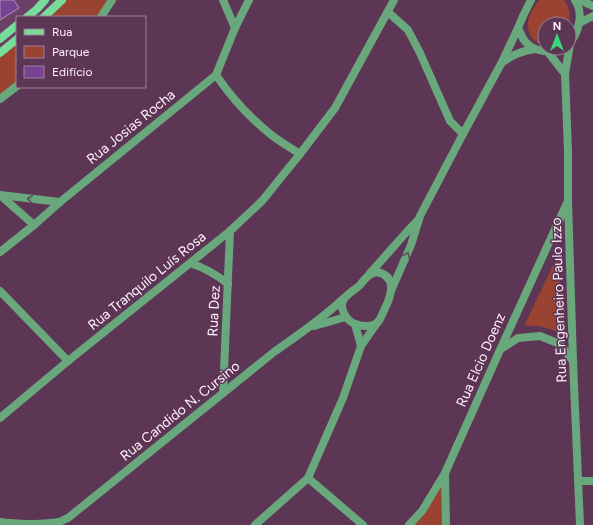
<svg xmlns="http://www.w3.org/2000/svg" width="593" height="525" font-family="Figtree,sans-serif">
<rect width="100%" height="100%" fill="#5d3555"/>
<polygon fill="#6c4064" points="0,0 61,0 44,17 17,17 17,40 0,54"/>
<g fill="#9a4330">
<polygon points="61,0 114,0 100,17 44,17"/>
<path d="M539 0H564C570 7 570 15 569 24H545V45C537 44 534 41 530 34 529 32 528 30 528 27 526 18 534 7 539 0Z"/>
<polygon points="17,40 17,85 0,98 0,54"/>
<path d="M558 255 563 336C551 327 538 325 524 326Z"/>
<polygon points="445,473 446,525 409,525"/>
</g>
<polygon fill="#794293" stroke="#af91bf" points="0,0 14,0 19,8 0,20"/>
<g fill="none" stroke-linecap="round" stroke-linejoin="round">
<g stroke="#69a77d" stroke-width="8">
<polyline points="223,0 235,28"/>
<path d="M531 0 523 16 518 28C520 32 522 37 524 40 533 53 550 53 563 48"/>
<polyline points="580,0 593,6"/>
<polyline points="388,12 408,30 420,53 450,121 463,134"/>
<polyline points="101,17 112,0"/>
<polyline points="579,23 593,16"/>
<path d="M569 44C579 32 584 14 575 0"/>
<polyline points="570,44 565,74 568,152 568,201 573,361 580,525"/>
<polyline points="548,52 565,74"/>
<path d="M503 62C513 54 522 51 535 49"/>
<path d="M216 75C231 97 248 116 269 133 278 141 290 147 300 154"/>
<polyline points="0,99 17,86"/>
<polyline points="0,195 60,202"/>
<polyline points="0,195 34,225"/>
<polyline points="0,252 34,225 60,202 216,75 235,28 249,0"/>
<path d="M190 263C205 268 216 274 228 284"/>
<path d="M376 272C397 275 392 295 385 308 383 313 381 318 378 322 373 327 362 327 355 324 347 321 338 308 344 299 346 295 356 289 360 285 365 279 368 274 376 272Z"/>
<path d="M370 273C387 255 402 236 419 219"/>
<polyline points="0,291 68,361"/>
<polyline points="391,291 411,245 420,216 463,134 502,62 518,28"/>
<polyline points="355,324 361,346"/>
<polyline points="314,326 346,317"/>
<polyline points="501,349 518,338 540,336 560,344 573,361"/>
<polyline points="223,393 230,231"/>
<polyline points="0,418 68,361 230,231 262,201 300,154 335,108 394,0"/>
<polyline points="445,474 446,525"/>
<polyline points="308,478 363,525"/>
<polyline points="578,481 593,481"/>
<path d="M0 522C15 524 44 525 59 522 62 521 65 519 68 518L274 352C298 335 322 319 343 299"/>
<polyline points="255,525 308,478 343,398 361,346 377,323"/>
<polyline points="409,525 422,511 445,473 500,350 567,203"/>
</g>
<g stroke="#78dd9b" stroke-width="8">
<polyline points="27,17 37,9 45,0"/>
<polyline points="44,17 62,0"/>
<polyline points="0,39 17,25"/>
<polyline points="0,53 17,39"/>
</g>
</g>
<defs><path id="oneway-chevron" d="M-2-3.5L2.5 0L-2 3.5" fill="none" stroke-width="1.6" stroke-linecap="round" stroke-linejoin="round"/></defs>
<g stroke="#5f4c5d">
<use href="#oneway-chevron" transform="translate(30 199) rotate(-173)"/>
<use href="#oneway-chevron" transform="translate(407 255) rotate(-67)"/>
</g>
<g text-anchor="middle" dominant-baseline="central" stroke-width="3" stroke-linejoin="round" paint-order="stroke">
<g font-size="14" fill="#fff0fb" stroke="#5d3555">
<text transform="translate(131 127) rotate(-39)">Rua Josias Rocha</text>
<text transform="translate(147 281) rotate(-39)">Rua Tranquilo Luís Rosa</text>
<text transform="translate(559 300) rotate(-92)">Rua Engenheiro Paulo Izzo</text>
<text transform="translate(214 311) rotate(-87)">Rua Dez</text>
<text transform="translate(481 360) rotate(-66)">Rua Elcio Doenz</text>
<text transform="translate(180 411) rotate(-39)">Rua Candido N. Cursino</text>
</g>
</g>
<rect x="16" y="16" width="130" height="72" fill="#5d3555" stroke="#9e8097"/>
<rect x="24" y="29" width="20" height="6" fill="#78dd9b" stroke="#9e8097"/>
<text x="52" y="36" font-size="12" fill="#fff0fb">Rua</text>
<rect x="24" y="46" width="20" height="12" fill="#9a4330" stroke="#9e8097"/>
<text x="52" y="56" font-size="12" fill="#fff0fb">Parque</text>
<rect x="24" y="66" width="20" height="12" fill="#794293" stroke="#9e8097"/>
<text x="52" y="76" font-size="12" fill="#fff0fb">Edifício</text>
<g transform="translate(557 36)"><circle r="19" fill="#5d3555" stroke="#9e8097"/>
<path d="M0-3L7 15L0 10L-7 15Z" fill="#39d87f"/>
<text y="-6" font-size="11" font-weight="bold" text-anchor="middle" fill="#fff0fb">N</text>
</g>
</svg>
